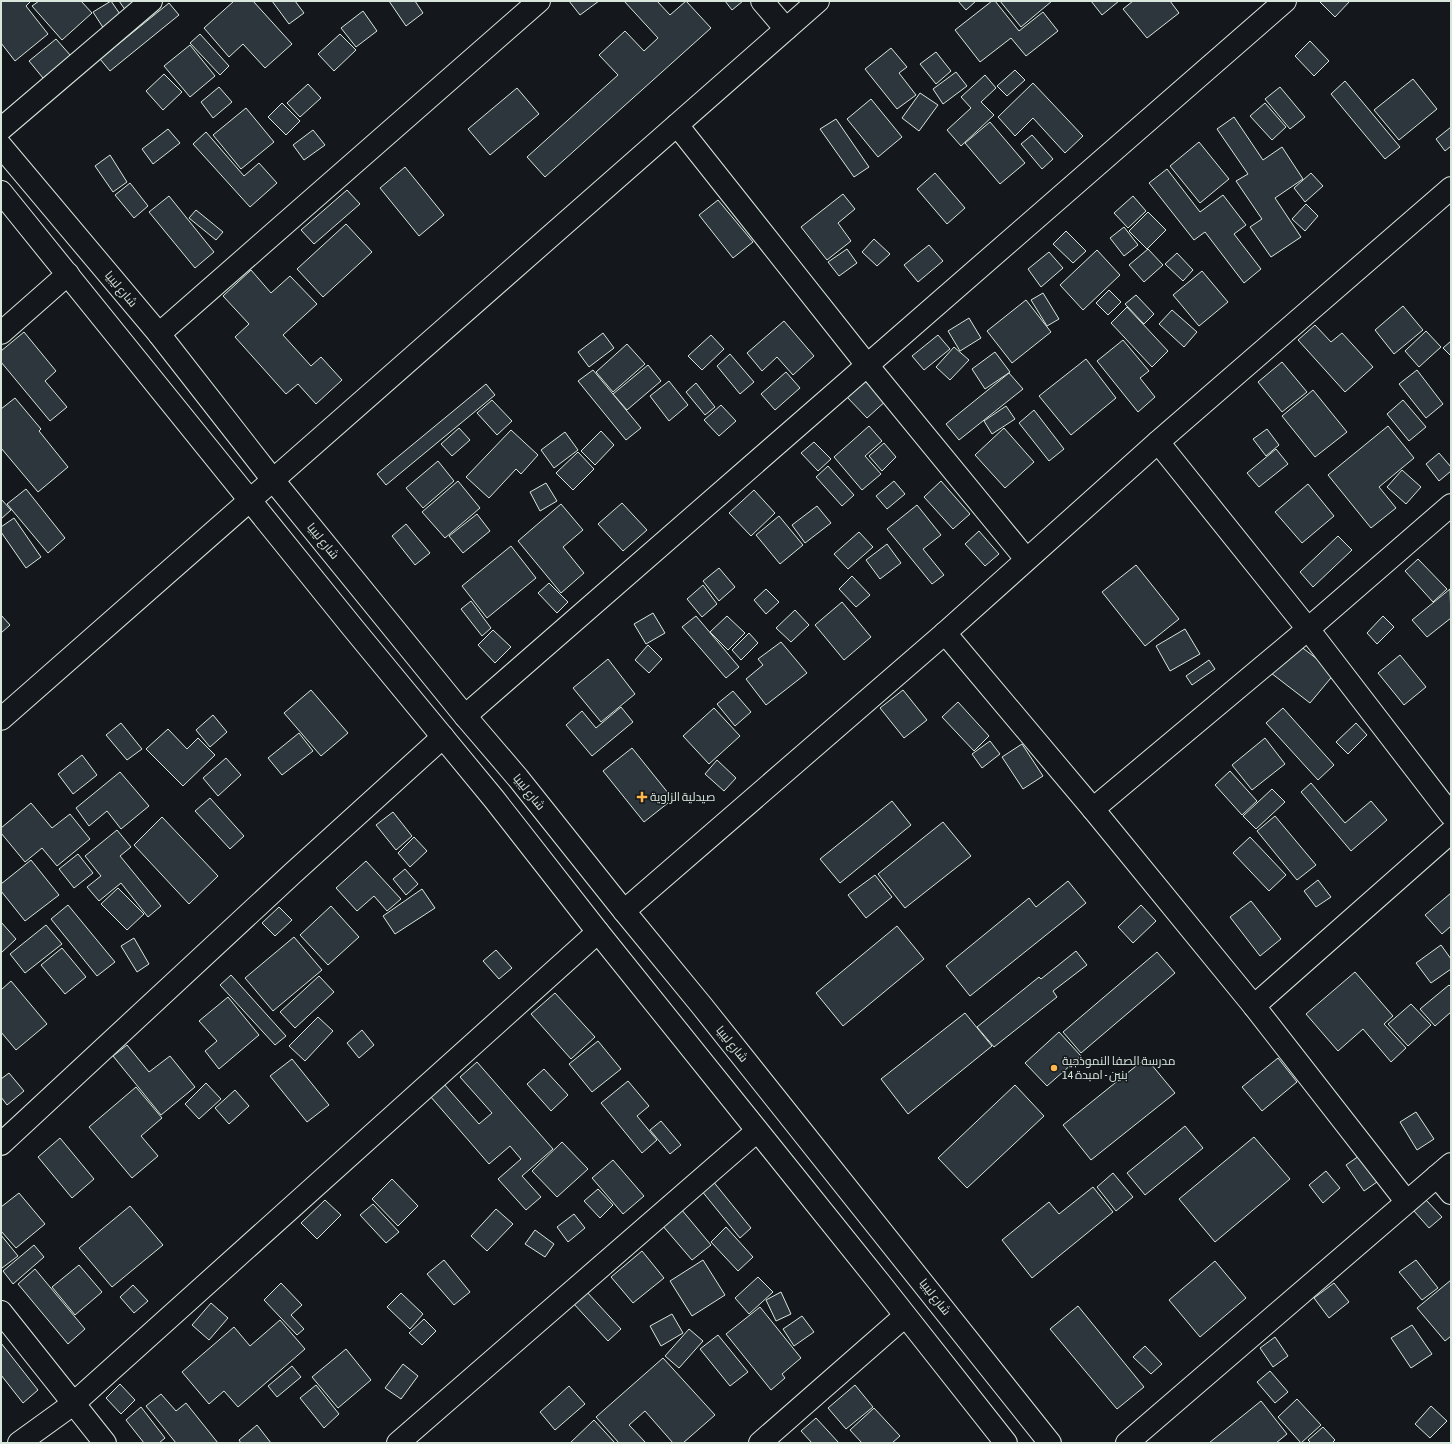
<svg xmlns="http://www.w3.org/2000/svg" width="1452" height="1444" font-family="'Asap Condensed',Cairo,sans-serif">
<rect width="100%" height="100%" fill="#14181c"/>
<g fill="#2c363c" stroke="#d8e6dc">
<polygon points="1,1 31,1 26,6 48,34 15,61 1,43"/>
<polygon points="39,1 81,1 92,13 62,40 32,6"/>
<polygon points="111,1 122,17 104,29 93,12"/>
<polygon points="119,1 138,1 126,11"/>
<polygon points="234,1 253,1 292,44 265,68 243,44 229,57 204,28"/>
<polygon points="272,1 295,1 304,13 289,24"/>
<polygon points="389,1 415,1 423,13 406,26"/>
<polygon points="569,1 599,1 580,15"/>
<polygon points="624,1 657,1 670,15 686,1 711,28 545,177 527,157 618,75 599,55 625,31 644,51 658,38"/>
<polygon points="725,1 743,1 732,10"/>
<polygon points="958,1 976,1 966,10"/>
<polygon points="992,1 995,1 1019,31 1043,12 1058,31 1026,56 1011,38 980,62 955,30"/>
<polygon points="1000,1 1052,1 1021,27"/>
<polygon points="1091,1 1119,1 1102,15"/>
<polygon points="1133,1 1170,1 1179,13 1147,38 1123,9"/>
<polygon points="1319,1 1350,1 1335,17"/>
<polygon points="169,3 179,15 110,71 100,59"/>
<polygon points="363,11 377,31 356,47 341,28"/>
<polygon points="200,34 229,66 220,75 190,43"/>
<polygon points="340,34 356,50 334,71 318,54"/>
<polygon points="56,39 71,56 43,78 29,61"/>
<polygon points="1310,41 1329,61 1314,76 1295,56"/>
<polygon points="190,45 215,76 190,97 164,66"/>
<polygon points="891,48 907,67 899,73 916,95 897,109 865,69"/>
<polygon points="936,52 951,71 936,84 920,64"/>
<polygon points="1015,70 1025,80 1007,96 997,86"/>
<polygon points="956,72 967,86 943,104 933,89"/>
<polygon points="164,74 182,92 163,110 146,91"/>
<polygon points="985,75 996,88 981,102 994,115 961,146 947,130 971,108 961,97"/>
<polygon points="1413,79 1437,109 1399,140 1374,110"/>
<polygon points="1345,81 1400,147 1385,159 1331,94"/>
<polygon points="1033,83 1083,136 1065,153 1033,118 1015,136 998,117"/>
<polygon points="308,84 321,98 300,117 287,103"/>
<polygon points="219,87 232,102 213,118 201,102"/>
<polygon points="1280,87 1305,117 1290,129 1265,99"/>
<polygon points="517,88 539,114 490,155 468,129"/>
<polygon points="920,93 938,105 919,131 902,118"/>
<polygon points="871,99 902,137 878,157 847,119"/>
<polygon points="282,103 300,121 286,135 268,117"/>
<polygon points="1265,103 1286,127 1272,140 1250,116"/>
<polygon points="246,108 274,142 241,169 213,135"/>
<polygon points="1234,117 1263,160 1282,147 1303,179 1275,198 1301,237 1271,257 1250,227 1262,219 1236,181 1248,174 1217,129"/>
<polygon points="836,119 869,167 854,177 820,129"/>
<polygon points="990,122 1025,163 1000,184 965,143"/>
<polygon points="1451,127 1451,146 1445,151 1436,139"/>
<polygon points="168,129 180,143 153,164 142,149"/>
<polygon points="313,130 325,145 304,160 293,145"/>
<polygon points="206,132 244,176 259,163 277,183 250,207 193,144"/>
<polygon points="1032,135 1053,159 1042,169 1021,144"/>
<polygon points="1199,142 1229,179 1200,203 1170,166"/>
<polygon points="110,155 127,182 113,192 95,166"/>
<polygon points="405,167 444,215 419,236 380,188"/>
<polygon points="1167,169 1200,212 1223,195 1246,225 1234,234 1261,269 1244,283 1205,232 1194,240 1149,183"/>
<polygon points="935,173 965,208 947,224 917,189"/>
<polygon points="1311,173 1323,186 1305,202 1294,188"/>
<polygon points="130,183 148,206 134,218 115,195"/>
<polygon points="347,190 360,204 314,244 301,230"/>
<polygon points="843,194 855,209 838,223 851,241 827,260 801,227"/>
<polygon points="169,196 214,252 195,268 149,212"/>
<polygon points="1133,196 1146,211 1128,228 1114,213"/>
<polygon points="718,200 753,242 733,258 699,215"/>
<polygon points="1306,204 1318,216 1305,231 1292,219"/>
<polygon points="196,210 223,232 216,240 189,218"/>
<polygon points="1148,212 1166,230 1147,249 1129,231"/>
<polygon points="346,224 372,252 323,297 297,269"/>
<polygon points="1124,227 1138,245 1124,256 1110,238"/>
<polygon points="1066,231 1086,251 1073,263 1053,244"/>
<polygon points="874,239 890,254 877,266 862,252"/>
<polygon points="929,245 943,261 918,282 904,265"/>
<polygon points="847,249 857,263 839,276 828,262"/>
<polygon points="1148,249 1163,265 1144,282 1129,265"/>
<polygon points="1097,250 1120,275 1083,310 1060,285"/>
<polygon points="1049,252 1063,268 1041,287 1028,269"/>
<polygon points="1177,253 1193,270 1183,281 1165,264"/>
<polygon points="251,270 271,293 290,276 317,304 283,335 311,366 321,357 342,380 316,404 298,384 286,394 235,337 249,324 223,296"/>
<polygon points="1202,271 1228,302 1199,326 1173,295"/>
<polygon points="1109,290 1121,302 1108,315 1096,303"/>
<polygon points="1043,293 1059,319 1047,326 1031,300"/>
<polygon points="1136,295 1154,314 1144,324 1125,304"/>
<polygon points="1026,300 1051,332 1012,363 987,331"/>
<polygon points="1403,306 1423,330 1394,354 1375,330"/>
<polygon points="1127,307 1168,351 1152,367 1111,323"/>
<polygon points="1172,310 1197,332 1184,347 1159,324"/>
<polygon points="969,318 981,338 960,351 948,331"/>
<polygon points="784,321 814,356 793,375 777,357 762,371 747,353"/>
<polygon points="1315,325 1331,342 1342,333 1373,367 1345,392 1298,340"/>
<polygon points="1426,331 1441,347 1419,367 1405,351"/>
<polygon points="24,332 56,371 45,381 67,407 50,421 1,362 1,351"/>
<polygon points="603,333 614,348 589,367 578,352"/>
<polygon points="711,335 724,349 702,370 688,356"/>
<polygon points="938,335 950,349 924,370 912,356"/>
<polygon points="1123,340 1149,371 1140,378 1155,397 1138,412 1097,361"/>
<polygon points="1451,341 1451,356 1443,348"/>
<polygon points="627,344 645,364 613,392 596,372"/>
<polygon points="954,347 969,360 950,380 936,367"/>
<polygon points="995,352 1010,372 985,389 972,369"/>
<polygon points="730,354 754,382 740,394 717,366"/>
<polygon points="1086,359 1116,398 1071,435 1039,396"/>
<polygon points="1282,362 1307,392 1282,412 1258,382"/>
<polygon points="648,365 661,381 627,410 613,394"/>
<polygon points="593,370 641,428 626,440 578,381"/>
<polygon points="1417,370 1443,404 1426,418 1399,384"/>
<polygon points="786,372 800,388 775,410 761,394"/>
<polygon points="1009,373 1023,389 959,440 946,424"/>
<polygon points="867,377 888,399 867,418 847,397"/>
<polygon points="669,381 688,405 669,421 650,396"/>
<polygon points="696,383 715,407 705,415 686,392"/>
<polygon points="486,384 495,395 386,485 377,474"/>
<polygon points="1313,390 1347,432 1315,457 1282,416"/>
<polygon points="15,398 41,429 39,431 68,467 38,492 1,448 1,409"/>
<polygon points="492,400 512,421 497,435 477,413"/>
<polygon points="1403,400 1426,427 1409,441 1387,414"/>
<polygon points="721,405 736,421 719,436 704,420"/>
<polygon points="1006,406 1015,419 992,434 984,421"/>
<polygon points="1034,410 1064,449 1049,461 1019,423"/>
<polygon points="869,426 882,441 865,456 881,474 862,490 834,457"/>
<polygon points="1388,426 1414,458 1379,487 1396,508 1371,528 1328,475"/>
<polygon points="459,428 470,440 452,456 441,444"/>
<polygon points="1004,428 1034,462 1005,488 975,455"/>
<polygon points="1267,429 1279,445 1266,456 1253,439"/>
<polygon points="511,430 538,455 521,474 516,469 489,498 466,477"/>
<polygon points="601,431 614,445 595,465 581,451"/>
<polygon points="565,432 578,450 554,468 541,450"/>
<polygon points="814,442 831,459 818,471 801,453"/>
<polygon points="884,443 896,457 882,471 869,456"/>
<polygon points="1276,449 1288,464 1259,487 1247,473"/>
<polygon points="578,452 594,469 573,490 556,473"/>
<polygon points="1439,453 1451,467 1451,471 1439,481 1426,464"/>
<polygon points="438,461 454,481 423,508 406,488"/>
<polygon points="828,466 854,495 842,506 816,477"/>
<polygon points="1402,470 1421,487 1406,504 1387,487"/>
<polygon points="458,481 480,508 445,538 422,512"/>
<polygon points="894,481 905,494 887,509 876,496"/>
<polygon points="941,481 970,514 953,529 924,497"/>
<polygon points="546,483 557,501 540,511 530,492"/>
<polygon points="1308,484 1334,516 1302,543 1275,512"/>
<polygon points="26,489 65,538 48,553 7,504"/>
<polygon points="754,490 775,513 751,536 729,513"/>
<polygon points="1,499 11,510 1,519"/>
<polygon points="622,503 647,530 623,551 598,524"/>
<polygon points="561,504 583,530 563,547 584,573 561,593 518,541"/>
<polygon points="917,505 941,535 923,549 944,575 932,584 887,529"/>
<polygon points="817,506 831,523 805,543 792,525"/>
<polygon points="477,514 490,531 463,553 449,536"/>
<polygon points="779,516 803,545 780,564 756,535"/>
<polygon points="14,518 41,557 26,568 1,532 1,527"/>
<polygon points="406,524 430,553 415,565 392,536"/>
<polygon points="979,531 999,554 985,566 965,544"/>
<polygon points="859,532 873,547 848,569 834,554"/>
<polygon points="1338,536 1352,550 1313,587 1300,572"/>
<polygon points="887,544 901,563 880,579 866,560"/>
<polygon points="511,546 536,578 487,618 462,586"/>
<polygon points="1418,559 1447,589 1433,602 1405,571"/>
<polygon points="1136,565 1179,619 1145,646 1102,592"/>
<polygon points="719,568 735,587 719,601 703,581"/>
<polygon points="852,576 870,595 856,607 839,589"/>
<polygon points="549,583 568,602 557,613 538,593"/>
<polygon points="703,585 717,604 702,617 687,599"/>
<polygon points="766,589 779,602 766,614 754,600"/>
<polygon points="1450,589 1451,618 1427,637 1412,620"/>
<polygon points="471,601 491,628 482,636 461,609"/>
<polygon points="842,602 871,637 844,660 815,625"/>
<polygon points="795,610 809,625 791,642 776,628"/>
<polygon points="653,613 665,633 646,644 634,624"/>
<polygon points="1,615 10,625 1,633"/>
<polygon points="696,616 739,667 726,678 682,627"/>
<polygon points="727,616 745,633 728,650 710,632"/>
<polygon points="1383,616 1394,627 1377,644 1367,633"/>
<polygon points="1185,629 1200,654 1170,671 1156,646"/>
<polygon points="493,630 511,647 495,663 478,645"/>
<polygon points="749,633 758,643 741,660 732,650"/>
<polygon points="781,642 807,673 766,705 746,679 763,665 758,659"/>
<polygon points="1295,642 1335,673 1310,703 1271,673"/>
<polygon points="648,645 662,659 649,673 635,660"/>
<polygon points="1400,655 1426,687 1404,705 1378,673"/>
<polygon points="608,659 635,694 601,722 573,688"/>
<polygon points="1209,660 1215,669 1192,685 1186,676"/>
<polygon points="311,690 348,733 321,756 284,713"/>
<polygon points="903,690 927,720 904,738 880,708"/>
<polygon points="733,691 751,712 735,726 717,704"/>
<polygon points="958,702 989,736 974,751 942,717"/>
<polygon points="621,707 633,722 592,756 566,725 582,711 596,728"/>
<polygon points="714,708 740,736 709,764 683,736"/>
<polygon points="1283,708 1334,765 1318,780 1266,723"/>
<polygon points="213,715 227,732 210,747 196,730"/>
<polygon points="121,723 142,749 127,760 106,735"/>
<polygon points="1356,723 1367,735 1348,754 1336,742"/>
<polygon points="168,729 187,749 198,738 215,755 183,786 146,749"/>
<polygon points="299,733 313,751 282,775 268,758"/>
<polygon points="1265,738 1285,764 1252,790 1232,765"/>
<polygon points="990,741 1000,754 982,768 972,754"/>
<polygon points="1022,744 1043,776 1023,789 1002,757"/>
<polygon points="632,748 673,799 644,822 603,771"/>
<polygon points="82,755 97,775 73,794 58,774"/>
<polygon points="226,758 241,775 218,796 203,778"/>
<polygon points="717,760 736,778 724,791 705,774"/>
<polygon points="1230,771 1257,801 1242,815 1215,785"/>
<polygon points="120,772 149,806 121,829 107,811 89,826 76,808"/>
<polygon points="1311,783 1345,823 1371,801 1387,820 1351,851 1301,792"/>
<polygon points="1272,789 1285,802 1256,829 1243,816"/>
<polygon points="210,798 244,836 230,849 195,811"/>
<polygon points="892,801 911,825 840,883 820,859"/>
<polygon points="31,803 52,828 70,814 90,839 57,866 42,848 25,862 1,833 1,828"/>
<polygon points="393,812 412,836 396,850 376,825"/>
<polygon points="1275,816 1316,865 1297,880 1257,831"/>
<polygon points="162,817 218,876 189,904 134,845"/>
<polygon points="943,822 971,856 905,908 878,874"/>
<polygon points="117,830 131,847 120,856 161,906 148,917 121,883 99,901 87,887 101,876 85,856"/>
<polygon points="414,837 427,851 410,867 398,853"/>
<polygon points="1250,837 1286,875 1269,891 1233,853"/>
<polygon points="78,854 93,873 74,888 59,869"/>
<polygon points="31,860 59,895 25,921 1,891 1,884"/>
<polygon points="366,861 401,899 387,911 374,896 357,911 336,888"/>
<polygon points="405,869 418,884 406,895 393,879"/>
<polygon points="875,875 892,897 866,918 848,895"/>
<polygon points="1318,880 1331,897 1316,907 1304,891"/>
<polygon points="1068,881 1086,903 970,996 946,966 1029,898 1036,907"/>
<polygon points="118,888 144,914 127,930 101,904"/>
<polygon points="422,889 435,908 395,934 383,916"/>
<polygon points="1451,893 1451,926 1442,934 1425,915"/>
<polygon points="1251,901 1281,939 1260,956 1230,917"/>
<polygon points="68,905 115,962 97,976 51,919"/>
<polygon points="1141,905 1156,921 1133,943 1118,927"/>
<polygon points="331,906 359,937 328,965 300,935"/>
<polygon points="279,907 292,920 275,936 262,923"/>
<polygon points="1,922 16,939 1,953"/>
<polygon points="46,925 62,944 25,973 10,954"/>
<polygon points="897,926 924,959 843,1026 816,993"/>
<polygon points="294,937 322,970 273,1011 245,978"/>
<polygon points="134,938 149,964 137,972 121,946"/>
<polygon points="1441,945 1451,959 1451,969 1431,983 1416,963"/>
<polygon points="62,948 86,977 65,994 41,965"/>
<polygon points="496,950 512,968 499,979 483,961"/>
<polygon points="1076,951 1087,965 1053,991 1057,997 994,1047 977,1027 1039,977 1041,979"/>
<polygon points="1157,952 1175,973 1081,1053 1063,1032"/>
<polygon points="1355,972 1393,1016 1384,1024 1406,1048 1391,1062 1363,1029 1338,1051 1306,1014"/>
<polygon points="231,975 286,1036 275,1045 220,985"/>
<polygon points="319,976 334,992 295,1028 280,1012"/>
<polygon points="11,981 47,1024 16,1050 1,1032 1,990"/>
<polygon points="1449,985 1451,987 1451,1012 1435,1026 1420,1009"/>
<polygon points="555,993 595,1037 571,1059 531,1014"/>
<polygon points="228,997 259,1035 219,1069 205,1051 217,1041 199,1021"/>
<polygon points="1411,1004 1431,1025 1408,1046 1388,1024"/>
<polygon points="965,1013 992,1046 908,1114 881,1079"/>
<polygon points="318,1017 333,1031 305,1061 289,1046"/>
<polygon points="362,1030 374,1045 359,1058 347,1043"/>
<polygon points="1059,1032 1081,1056 1047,1086 1025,1063"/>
<polygon points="598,1041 621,1069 592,1092 569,1064"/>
<polygon points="127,1045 149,1072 170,1056 195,1087 161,1115 113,1056"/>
<polygon points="1146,1058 1175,1093 1091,1160 1063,1125"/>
<polygon points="1278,1058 1297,1082 1262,1111 1242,1087"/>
<polygon points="292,1059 329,1105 307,1122 270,1076"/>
<polygon points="477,1062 553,1149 522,1176 541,1197 526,1210 498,1179 521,1159 510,1146 489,1164 430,1096 444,1084 479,1124 492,1113 460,1077"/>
<polygon points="544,1069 568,1095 551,1111 527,1084"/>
<polygon points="9,1073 24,1091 7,1105 1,1097 1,1079"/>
<polygon points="628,1081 649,1106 637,1116 657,1140 642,1153 601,1103"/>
<polygon points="206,1083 221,1099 199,1119 185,1104"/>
<polygon points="1015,1085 1044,1116 967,1188 938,1158"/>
<polygon points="136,1087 162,1118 141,1136 158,1156 132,1178 89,1127"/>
<polygon points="235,1090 249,1106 229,1124 215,1108"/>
<polygon points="1416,1112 1434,1139 1417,1150 1400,1122"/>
<polygon points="661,1121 681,1145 670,1154 650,1130"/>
<polygon points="1185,1126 1203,1148 1145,1195 1127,1173"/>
<polygon points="1254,1137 1290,1179 1215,1242 1179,1199"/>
<polygon points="60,1138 94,1179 72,1198 38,1157"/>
<polygon points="562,1142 588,1169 557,1197 532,1171"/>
<polygon points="1359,1156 1377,1182 1364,1191 1346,1165"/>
<polygon points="613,1160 644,1196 623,1214 592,1178"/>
<polygon points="1326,1171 1340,1188 1323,1203 1309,1185"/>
<polygon points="1113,1173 1133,1197 1116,1211 1097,1187"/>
<polygon points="392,1179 418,1206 398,1226 372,1199"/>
<polygon points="712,1180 751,1228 740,1238 701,1190"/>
<polygon points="1093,1187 1113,1212 1032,1278 1002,1240 1049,1202 1059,1214"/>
<polygon points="598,1189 613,1205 600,1218 584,1201"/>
<polygon points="19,1193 45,1224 16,1248 1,1231 1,1207"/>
<polygon points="325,1200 341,1215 317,1239 301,1223"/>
<polygon points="1426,1200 1442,1217 1429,1228 1414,1211"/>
<polygon points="373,1204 399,1232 386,1243 360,1215"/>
<polygon points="130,1206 163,1245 112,1287 79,1248"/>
<polygon points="496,1209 513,1224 487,1251 471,1236"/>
<polygon points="681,1209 711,1245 692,1260 662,1225"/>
<polygon points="574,1214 585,1228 568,1242 557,1227"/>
<polygon points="726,1227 753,1257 738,1271 711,1242"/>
<polygon points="535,1230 554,1244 545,1257 525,1244"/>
<polygon points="1,1235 18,1256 2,1268 1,1267"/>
<polygon points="34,1245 44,1257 13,1284 3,1271"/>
<polygon points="642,1251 664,1278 633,1303 611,1277"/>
<polygon points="444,1260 470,1292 454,1305 427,1274"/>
<polygon points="703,1260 725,1295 692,1316 670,1281"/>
<polygon points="1416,1260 1438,1288 1422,1300 1399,1272"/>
<polygon points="1215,1261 1246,1298 1200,1337 1169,1300"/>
<polygon points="79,1265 102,1292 75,1315 52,1287"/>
<polygon points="35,1269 85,1329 68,1344 18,1284"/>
<polygon points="758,1277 773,1292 749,1314 735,1298"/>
<polygon points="1451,1280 1451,1336 1445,1341 1417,1308"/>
<polygon points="281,1283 302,1305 291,1315 304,1329 297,1335 264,1300"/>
<polygon points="1334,1283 1349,1302 1329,1318 1314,1298"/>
<polygon points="133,1285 148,1301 134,1313 120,1297"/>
<polygon points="586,1291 621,1329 608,1341 573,1303"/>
<polygon points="781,1292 791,1314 776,1321 766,1300"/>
<polygon points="401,1293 423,1314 410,1329 387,1307"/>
<polygon points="211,1303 228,1318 209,1340 192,1325"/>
<polygon points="1078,1306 1144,1387 1117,1409 1050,1329"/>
<polygon points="760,1307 801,1358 782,1374 785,1378 771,1390 726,1334"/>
<polygon points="672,1314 683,1333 661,1346 650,1326"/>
<polygon points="802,1316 814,1332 794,1346 783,1329"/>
<polygon points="424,1319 436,1331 422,1345 409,1333"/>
<polygon points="280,1320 305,1349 238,1407 224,1391 209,1404 182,1372 234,1327 250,1346"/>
<polygon points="1412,1325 1432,1354 1411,1368 1391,1338"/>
<polygon points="689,1329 703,1341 679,1368 665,1356"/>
<polygon points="718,1335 748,1372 730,1386 700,1349"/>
<polygon points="1275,1337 1288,1356 1273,1367 1260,1348"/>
<polygon points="1,1343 38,1390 23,1403 1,1375"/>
<polygon points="1145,1346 1162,1364 1151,1374 1133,1357"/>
<polygon points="346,1349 371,1380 338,1408 312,1377"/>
<polygon points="663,1358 715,1415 683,1443 673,1443 645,1411 629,1425 646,1443 619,1443 596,1417"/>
<polygon points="403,1364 418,1376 401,1399 385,1388"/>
<polygon points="292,1366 301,1377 277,1397 268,1386"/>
<polygon points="1270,1371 1288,1392 1275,1403 1257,1382"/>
<polygon points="120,1384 135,1400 121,1414 106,1398"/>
<polygon points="316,1385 339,1414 324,1428 300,1398"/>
<polygon points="855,1385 873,1407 846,1429 828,1408"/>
<polygon points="569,1386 585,1404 555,1430 540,1412"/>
<polygon points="161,1394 176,1411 186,1403 218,1443 176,1443 146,1406"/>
<polygon points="1297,1399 1321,1425 1301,1443 1278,1417"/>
<polygon points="1261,1401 1287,1434 1276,1443 1209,1443"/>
<polygon points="1431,1406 1447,1421 1430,1438 1415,1424"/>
<polygon points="141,1407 165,1438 159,1443 144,1443 126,1420"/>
<polygon points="874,1408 900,1436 892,1443 862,1443 850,1430"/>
<polygon points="816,1418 839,1443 812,1443 801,1431"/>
<polygon points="594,1420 615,1443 570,1443"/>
<polygon points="257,1425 271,1443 241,1443 239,1440"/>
<polygon points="1323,1427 1335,1440 1332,1443 1311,1443 1308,1440"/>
</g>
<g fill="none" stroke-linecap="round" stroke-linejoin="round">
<defs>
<g id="street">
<polyline points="762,1 786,29"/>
<polyline points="677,125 867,365 1026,559"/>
<polyline points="1,129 151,1"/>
<polyline points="1,333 68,274"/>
<polyline points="159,334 539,1"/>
<polyline points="1158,442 1308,629 1451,815"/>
<polyline points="945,633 1093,809 1254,1006 1406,1201"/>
<polyline points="465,716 1285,1"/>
<polyline points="1,719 818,1"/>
<polyline points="1093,809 1308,629 1451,505"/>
<polyline points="624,911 945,633 1158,442 1451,188"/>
<polyline points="1254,1006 1451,832"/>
<polyline points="1,1144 293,873 443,737"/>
<polyline points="1437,1176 1451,1193"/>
<polyline points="1,1312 105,1443"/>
<polyline points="19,1443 73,1404 598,932"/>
<polyline points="398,1443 757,1131"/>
<polyline points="760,1443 905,1316"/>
<polyline points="1127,1443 1451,1164"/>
</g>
<g id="secondary">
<polyline points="1,146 159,334 273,480 465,716 518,778 624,911 702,1006 1050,1443"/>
<polyline points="1,192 353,628 494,799 598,932 879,1282 1006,1443"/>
</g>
</defs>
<use href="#street" stroke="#d8e6dc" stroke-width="24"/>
<use href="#secondary" stroke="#d8e6dc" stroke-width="24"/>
<use href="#street" stroke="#14181c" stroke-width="22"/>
<use href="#secondary" stroke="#14181c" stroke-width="22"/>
</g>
<g fill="#ffb74d" stroke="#14181c" stroke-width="1.5">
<path d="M640 791h4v4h4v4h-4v4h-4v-4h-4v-4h4z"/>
<circle cx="1054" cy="1068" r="4"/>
</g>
<g text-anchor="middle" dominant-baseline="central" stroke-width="3" stroke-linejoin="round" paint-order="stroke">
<g font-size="12" fill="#d8e6dc" stroke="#14181c">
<text transform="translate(121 289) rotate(50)">شارع ليبيا</text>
<text transform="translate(323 541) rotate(51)">شارع ليبيا</text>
<text transform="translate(529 792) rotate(51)">شارع ليبيا</text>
<text transform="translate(732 1044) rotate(51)">شارع ليبيا</text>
<text transform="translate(935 1297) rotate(52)">شارع ليبيا</text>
</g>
<g font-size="12" fill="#d8e6dc" stroke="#14181c" text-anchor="start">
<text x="650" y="797">صيدلية الزاوية</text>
<text x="1062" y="1061">مدرسة الصفا النموذجية<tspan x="1062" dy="14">بنين - امبدة 14</tspan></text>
</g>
</g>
<rect width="1452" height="1444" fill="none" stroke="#d8e6dc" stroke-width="4"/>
</svg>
